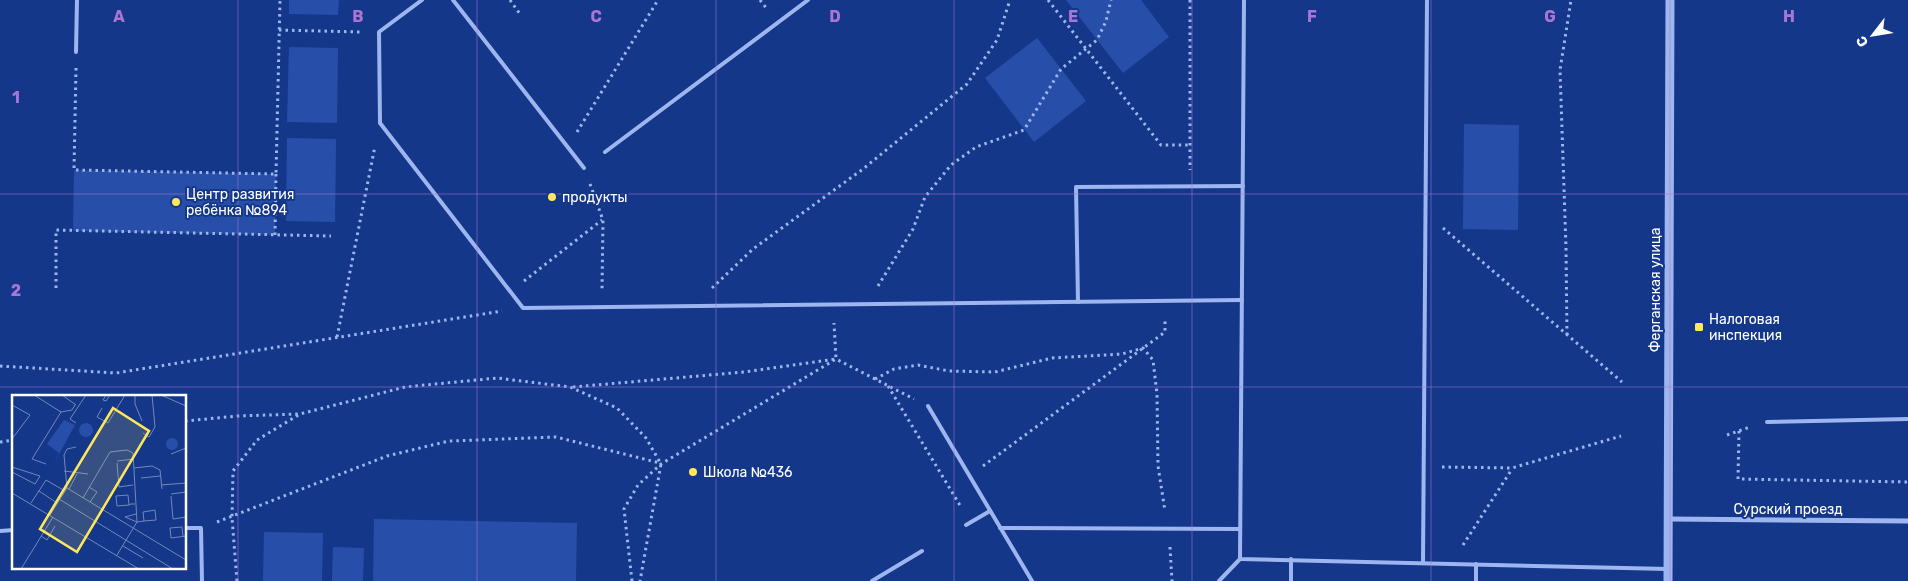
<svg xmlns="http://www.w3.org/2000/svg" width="1908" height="581" font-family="Rubik,sans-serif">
<rect width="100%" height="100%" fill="#15378a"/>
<g fill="#274fa9">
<polygon points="289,0 339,0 338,15 289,14"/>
<polygon points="1066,0 1141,0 1169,37 1123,73"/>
<polygon points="1037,38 1086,101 1034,142 985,78"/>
<polygon points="289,47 338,48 337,123 287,122"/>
<polygon points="1464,124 1519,125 1518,230 1463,229"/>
<polygon points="287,138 336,139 335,222 286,221"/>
<polygon points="74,170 276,174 275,235 73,231"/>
<polygon points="374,519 577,523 576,581 373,581"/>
<polygon points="264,532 323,533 322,581 263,581"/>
<polygon points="333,547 364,548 363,581 332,581"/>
</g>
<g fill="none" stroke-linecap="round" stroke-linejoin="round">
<g stroke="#9db6ef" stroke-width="3" stroke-dasharray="2.5 4" stroke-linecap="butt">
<polyline points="510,0 520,14"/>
<polyline points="760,0 767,9"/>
<polyline points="1048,0 1161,145 1190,145"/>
<polyline points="1190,0 1190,170"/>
<polyline points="279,30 361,32"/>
<polyline points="76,68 74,170 276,174 280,0"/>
<polyline points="577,132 658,0"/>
<polyline points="590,184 603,220 602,290"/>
<polyline points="1443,228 1622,382"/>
<polyline points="275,235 276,174"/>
<polyline points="524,281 602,220"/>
<polyline points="878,286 913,229 925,197 951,165 976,147 1024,130 1061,69 1097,40 1106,21 1111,0"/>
<polyline points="56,288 56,230 331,236"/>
<polyline points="712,288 753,249 863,169 967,84 997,40 1010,0"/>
<polyline points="1567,335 1566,248 1560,70 1571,0"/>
<polyline points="337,337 375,146"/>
<polyline points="0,366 116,373 502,311"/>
<polyline points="875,379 894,369 918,365 949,371 995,372 1052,358 1122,354 1143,348 1153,360 1157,394 1158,466 1165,511"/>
<polyline points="888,386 961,507"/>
<polyline points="573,387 744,372 836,359 834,323"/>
<polyline points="185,421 237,416 299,414"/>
<polyline points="1739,431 1738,479 1908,482"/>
<polyline points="1727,435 1750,427"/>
<polyline points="0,442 14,440"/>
<polyline points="983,466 1165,332 1165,319"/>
<polyline points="1442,467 1512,468 1621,436"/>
<polyline points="217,522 387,456 449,441 556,437 660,463"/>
<polyline points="1463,545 1512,469"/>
<polyline points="1170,547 1172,581"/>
<polyline points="237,581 232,518 233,471 257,440 300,414 405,387 497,378 570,387 617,408 646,438 661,464 640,581"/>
<polyline points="632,581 624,509 638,485 661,464 836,359 914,399"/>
</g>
<g stroke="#9db6ef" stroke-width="4">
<polyline points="422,0 379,32 380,123 523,308 1242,300"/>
<polyline points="453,0 584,168"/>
<polyline points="1244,0 1240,559 1668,569"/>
<polyline points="76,52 77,0"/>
<polyline points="605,152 808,0"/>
<polyline points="1078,302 1076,187 1243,186"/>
<polyline points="928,406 1032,581"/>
<polyline points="1767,422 1908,419"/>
<polyline points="966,525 990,511"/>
<polyline points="185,528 201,528 202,581"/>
<polyline points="1000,528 1240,529"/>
<polyline points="0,531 14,530"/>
<polyline points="1423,563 1427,0"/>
<polyline points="872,581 922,551"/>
<polyline points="1219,581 1240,559"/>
<polyline points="1291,581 1291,559"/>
<polyline points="1476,581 1476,564"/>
</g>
<polyline stroke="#9db6ef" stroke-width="5" points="1669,519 1908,521"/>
<polyline stroke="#9db6ef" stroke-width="9" points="1668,581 1670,0"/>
</g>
<path fill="none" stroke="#a976d5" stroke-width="1" stroke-opacity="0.55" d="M238 0V581M477 0V581M716 0V581M954 0V581M1192 0V581M1431 0V581M1670 0V581M0 194H1908M0 387H1908"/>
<g fill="#ffe75b" stroke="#15378a" stroke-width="2">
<circle cx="552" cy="197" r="5"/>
<circle cx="176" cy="202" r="5"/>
<rect x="1694" y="322" width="10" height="10" rx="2.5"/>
<circle cx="693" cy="472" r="5"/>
</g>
<g text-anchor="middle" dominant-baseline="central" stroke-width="4" stroke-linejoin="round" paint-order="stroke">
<g font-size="14" fill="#fff" stroke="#15378a" text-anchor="start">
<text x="186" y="194">Центр развития<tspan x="186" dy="16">ребёнка №894</tspan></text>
<text x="562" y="197">продукты</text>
<text x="1709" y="319">Налоговая<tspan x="1709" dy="16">инспекция</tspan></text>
<text x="703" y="472">Школа №436</text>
</g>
<g font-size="14" fill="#fff" stroke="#15378a">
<text transform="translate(1655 290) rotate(-90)">Ферганская улица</text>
<text x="1788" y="509">Сурский проезд</text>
</g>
</g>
<g transform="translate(12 395)">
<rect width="174" height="174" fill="#15378a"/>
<path d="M67 35a7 7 0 1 1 14 0a7 7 0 1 1-14 0ZM154 49a6 6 0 1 1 12 0a6 6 0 1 1-12 0Z" fill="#274fa9"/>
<path d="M52 25 63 30 40 72 47 58 35 49Z" fill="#274fa9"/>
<path fill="none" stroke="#7387b9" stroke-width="1" d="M22 0 49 17 60 15 63 10M50 0 64 10M94 0 91 5 94 6 98 0M123 0V9L130 26M149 0 174 11M0 10 18 20 0 44M90 13 85 22 96 28 113 0M64 28 58 24 74 0M131 38 137 42 143 32 140 0M159 59 174 53M105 66 122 64M105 68 107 92 121 90M34 69 20 64 49 17M0 72 28 81 23 89 0 77M122 73 140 71 148 75 150 94M52 76 76 79M129 83 148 81M149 90 174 88M77 92 85 97 78 107M55 93 52 60 55 54 64 52M57 94 65 79M27 96 45 108M0 98 127 174M159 99 174 97M159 101 161 124 174 122M71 103 98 57 115 55 121 58 125 127 105 160M47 104 161 174M19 108 34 85 53 96M117 110 116 100 104 101 105 111 117 110 119 109H123M124 119 113 122 125 127 132 126 131 117 143 115 144 125 132 126M38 120 55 93 174 165M29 141 35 145 43 131M171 142 170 132 158 133 159 143 174 141M111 151 131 163M9 174 41 122"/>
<path fill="#ffe75b" fill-opacity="0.15" stroke="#ffe75b" stroke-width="2.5" d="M101 13 137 36 65 157 28 134Z"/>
<rect width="174" height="174" fill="none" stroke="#fff" stroke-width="2.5"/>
</g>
<g font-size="16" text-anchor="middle" font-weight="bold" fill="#a976d5" stroke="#15378a" stroke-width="4" stroke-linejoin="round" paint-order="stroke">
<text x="119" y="22">A</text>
<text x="358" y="22">B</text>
<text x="596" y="22">C</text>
<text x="835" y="22">D</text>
<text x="1073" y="22">E</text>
<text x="1312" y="22">F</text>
<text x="1550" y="22">G</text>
<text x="1789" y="22">H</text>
<text x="16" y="103">1</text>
<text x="16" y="296">2</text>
</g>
<g transform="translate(1873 35) rotate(239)" stroke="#15378a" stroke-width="4" paint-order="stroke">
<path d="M0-4L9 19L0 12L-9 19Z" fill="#ffffff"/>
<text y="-8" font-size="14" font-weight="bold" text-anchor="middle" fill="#ffffff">С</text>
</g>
</svg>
